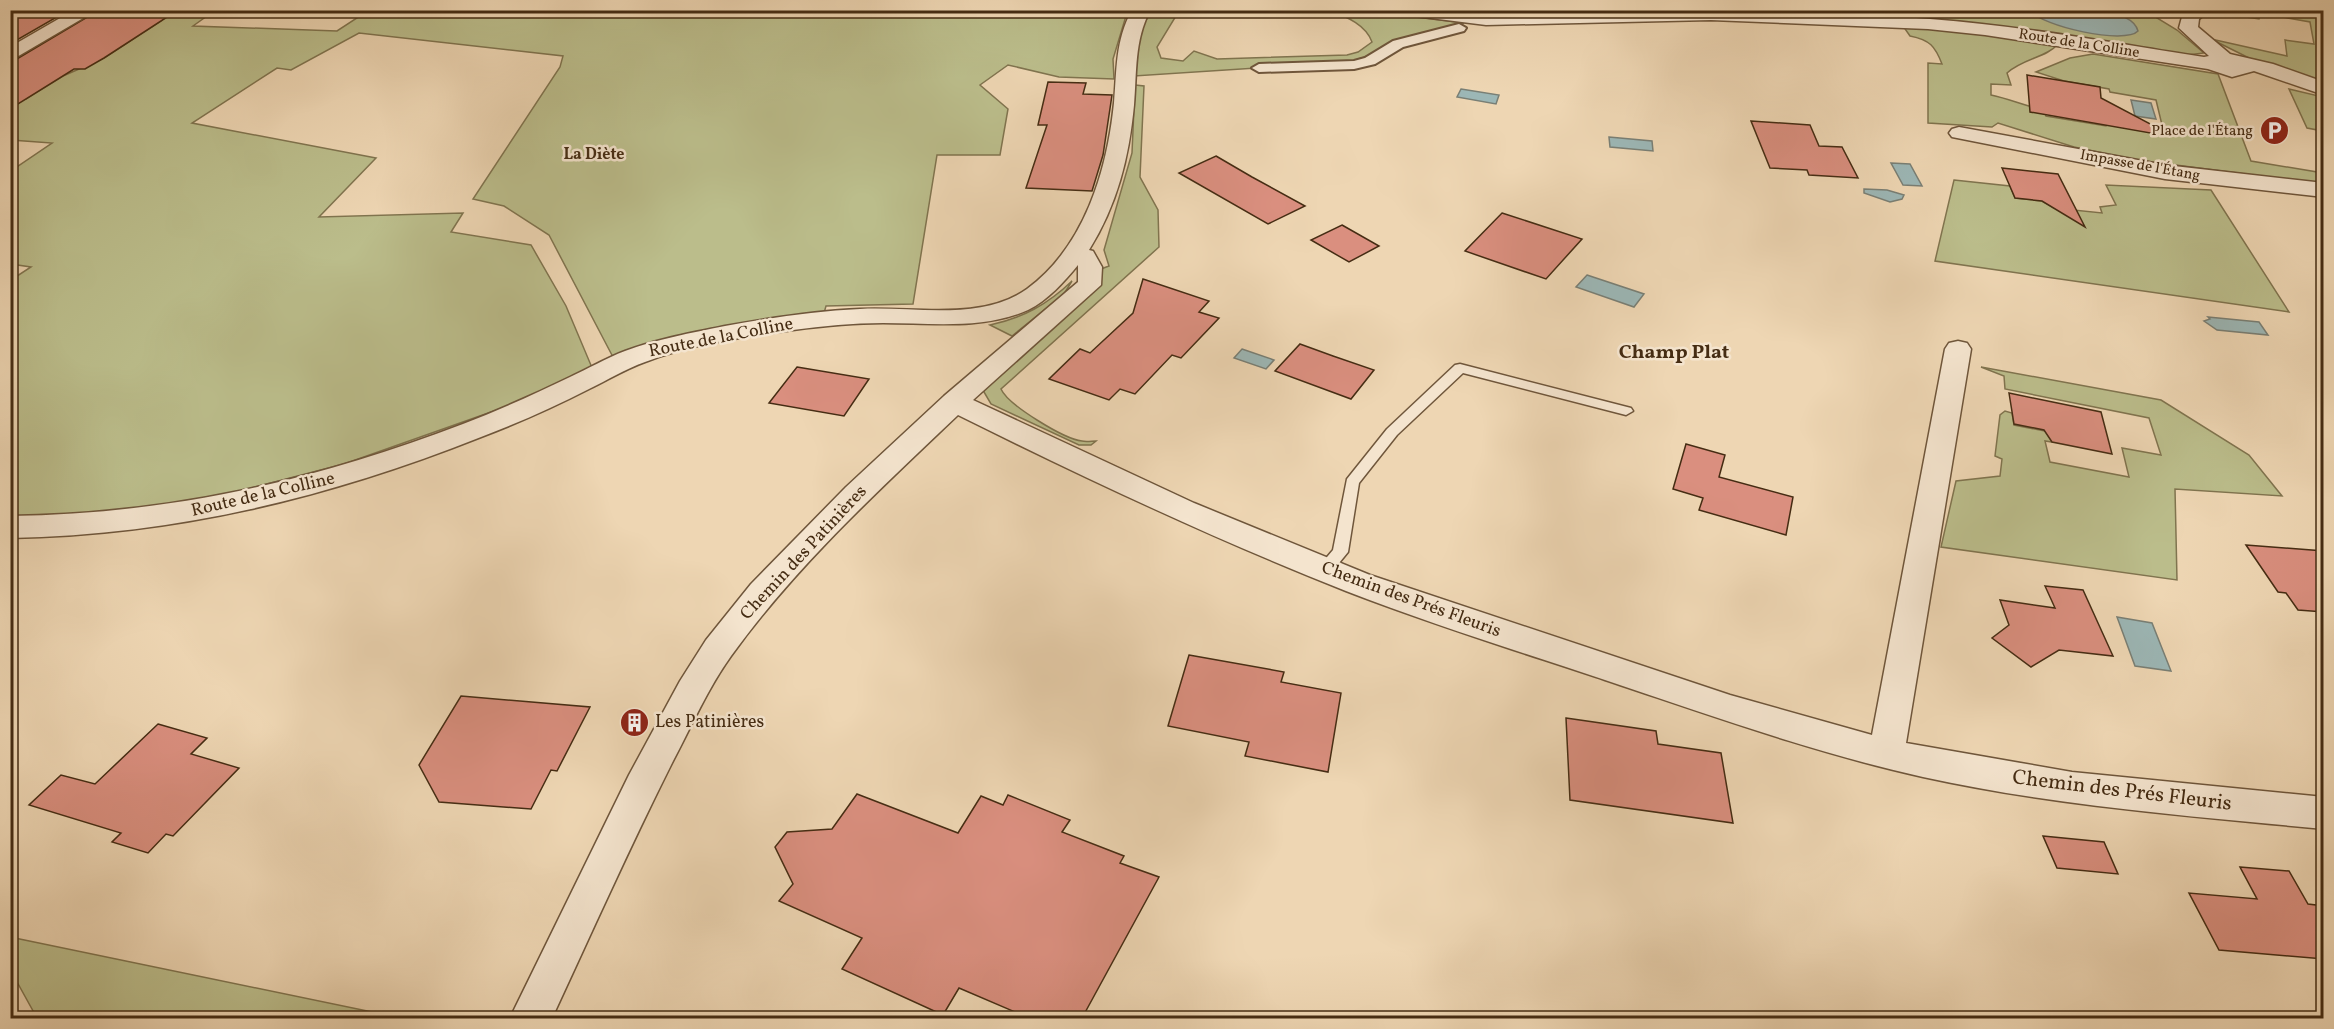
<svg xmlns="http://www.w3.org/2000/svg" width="2334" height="1029" font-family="Vollkorn,serif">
<rect width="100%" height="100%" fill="#eed6b3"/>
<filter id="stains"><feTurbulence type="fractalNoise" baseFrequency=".00333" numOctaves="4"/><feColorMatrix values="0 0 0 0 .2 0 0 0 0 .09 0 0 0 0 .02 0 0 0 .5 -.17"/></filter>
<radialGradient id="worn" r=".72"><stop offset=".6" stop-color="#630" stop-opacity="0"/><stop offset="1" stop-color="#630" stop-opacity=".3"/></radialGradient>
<g fill="#bbbd8b" stroke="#80744f" stroke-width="1.5">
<polygon points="369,10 1114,10 1126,16 1113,59 1114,79 1059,77 1008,65 980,85 1008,109 1000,155 937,155 913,304 826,306 824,313 614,359 549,235 504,206 473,199 560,67 563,56 359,33 291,70 277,68 192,123 376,158 319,217 463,213 451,232 531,245 566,306 593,370 531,398 344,464 232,493 112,513 11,517 11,280 31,267 11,264 11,171 52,143 11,140 11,99 26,99 63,76 104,58 161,21 170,11 214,11 193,26 337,31"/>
<path d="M1152 11H1179L1157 47 1161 58 1183 61 1194 51 1217 59 1347 55 1358 52 1372 42C1366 25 1347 17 1331 11H1418V17L1464 23 1350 62 1134 76 1139 31Z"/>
<polygon points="1438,11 1698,11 1488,15"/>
<polygon points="1721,11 2167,11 2157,18 2177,30 2204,53 2187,55 1805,12 1791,11 1789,14"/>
<polygon points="2242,11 2323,11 2323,85 2259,63 2211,39 2287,56 2285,40 2314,44 2310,22 2260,13 2259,19 2239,16"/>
<path d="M1903 26 1972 32 2057 45C2047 57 2022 59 2007 73L2011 85 1991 84V95C2010 99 2025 106 2044 110L2046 116 2106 126 2107 121 2163 129 2156 100 2110 92 2109 89 2064 81 2036 72 2070 58 2093 54 2218 74 2251 161 2323 173V184L2137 160 2074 147 1998 123 1992 127 1928 123V63L1942 64C1935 46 1930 40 1910 36Z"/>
<path d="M1135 85 1144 86 1140 177 1158 210 1159 247 1001 389C1008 405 1064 439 1082 441 1086 442 1092 441 1096 441L1091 445H1079L991 404 984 392 985 384 1101 269 1109 266 1104 250 1132 153Z"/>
<polygon points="2289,89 2323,97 2323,131 2307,128"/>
<polygon points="1954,180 2010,186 2015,198 2042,201 2054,208 2102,213 2100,207 2116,205 2106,185 2211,190 2289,312 1935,261"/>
<path d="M1072 281 1064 294 1012 336 990 325C1023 318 1048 304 1072 281Z"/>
<polygon points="1981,367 2161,400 2249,455 2282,496 2175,489 2177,580 1941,547 1956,481 2000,476 2002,459 1995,456 2000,415 2005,411 2012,413 2014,425 2050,432 2052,442 2045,441 2050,462 2129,477 2122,448 2161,455 2149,418 2005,389 2004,376"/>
<polygon points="10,937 401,1018 37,1018 11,971"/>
</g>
<g fill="#9cb7b6" stroke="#797f75" stroke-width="1.5">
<path d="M2032 11C2056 10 2131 3 2138 31 2125 45 2040 26 2032 11Z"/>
<polygon points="1461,89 1499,95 1496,104 1457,97"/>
<polygon points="2131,100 2151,103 2156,119 2135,116"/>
<polygon points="1609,137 1652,141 1653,151 1610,147"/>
<polygon points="1891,163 1910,164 1922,186 1903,185"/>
<polygon points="1864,189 1887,190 1904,195 1902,199 1890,202 1864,193"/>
<polygon points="1587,275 1644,294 1634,307 1576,287"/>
<polygon points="2208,317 2259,322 2268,335 2217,330 2204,321 2210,319"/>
<polygon points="1242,349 1274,360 1266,369 1234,358"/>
<polygon points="2117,617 2152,623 2171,671 2135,666"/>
</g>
<g fill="#da8f7f" stroke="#452c13" stroke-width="1.5">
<polygon points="10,10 69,10 10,44"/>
<polygon points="99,10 178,10 104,58 85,69 74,69 10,109 10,63"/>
<polygon points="2027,75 2100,87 2101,98 2158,128 2156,134 2030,112"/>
<polygon points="1048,82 1086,83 1083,94 1112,95 1103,155 1092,191 1026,188 1047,125 1038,125"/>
<polygon points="1751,121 1810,125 1819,146 1842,147 1858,178 1809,175 1807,170 1770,168"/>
<polygon points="1216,156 1252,177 1305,206 1268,224 1179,173"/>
<polygon points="2002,168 2058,174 2085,227 2042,201 2015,198"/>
<polygon points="1502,213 1582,239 1546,279 1465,251"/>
<polygon points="1342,225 1379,246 1349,262 1311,240"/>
<polygon points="1143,279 1209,301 1199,312 1219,318 1181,358 1172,355 1135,394 1120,389 1109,400 1049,379 1080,349 1090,353 1133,313"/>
<polygon points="1300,344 1333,356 1374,370 1351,399 1275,371"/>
<polygon points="797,367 869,379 844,416 769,403"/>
<polygon points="2009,393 2101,412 2112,454 2052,442 2044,430 2014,424"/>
<polygon points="1686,444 1725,455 1719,477 1793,497 1786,535 1699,510 1703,498 1673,489"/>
<polygon points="2246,545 2324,551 2324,612 2298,610 2286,593 2278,592"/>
<polygon points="2045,586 2083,590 2113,656 2059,650 2031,667 1992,638 2009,625 2000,600 2055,608"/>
<polygon points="1189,655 1284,672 1281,682 1341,693 1328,772 1245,756 1249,742 1168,726"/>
<polygon points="461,696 590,707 557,771 551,770 531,809 439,802 419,765"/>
<polygon points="1566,718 1656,731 1658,744 1721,753 1733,823 1570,800"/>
<polygon points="158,724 207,738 191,754 239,768 173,836 166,834 148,853 112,842 121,833 29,805 61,775 95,784"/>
<polygon points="857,794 958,833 981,796 1003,805 1008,795 1070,820 1062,832 1124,856 1120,863 1159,877 1082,1018 1029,1018 959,988 943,1015 842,969 862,938 779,901 793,884 775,847 787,832 832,829"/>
<polygon points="2043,836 2104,842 2118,874 2057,868"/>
<polygon points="2240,867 2289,871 2308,904 2324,906 2324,959 2219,950 2189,893 2257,899"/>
</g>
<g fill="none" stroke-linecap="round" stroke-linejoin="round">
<defs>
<polygon id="service" points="1460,364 1631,408 1633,411 1626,415 1463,373 1397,435 1359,483 1348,552 1330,574 1318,574 1316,570 1333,550 1347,479 1387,429 1455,365"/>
<polygon id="pedestrian" points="1459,24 1466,28 1464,31 1403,47 1375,64 1354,69 1259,72 1252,68 1259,64 1354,61 1365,58 1393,41"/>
<g id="minor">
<polygon points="74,10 97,10 10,61 10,47"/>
<path d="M1132 10H1150C1134 42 1137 71 1134 105 1129 158 1117 205 1089 250L1093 251 1102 267 1101 285 973 400 1194 503 1370 575 1730 695 1872 735 1945 349 1949 343 1958 341 1967 343 1971 349 1906 743 2072 772 2324 797V829C2189 816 2055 806 1923 777 1815 753 1710 715 1605 680 1518 651 1431 624 1346 591 1214 539 1085 478 958 415 878 491 796 566 731 656 708 688 692 725 674 759 631 844 592 932 552 1018H510L629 775 680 681 706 640 751 584 846 487 944 396 1078 282V265C1064 282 1048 300 1028 310 983 330 931 323 883 323 853 323 823 326 793 330 744 337 692 344 645 362 625 369 608 380 589 389 554 407 518 423 481 437 327 498 176 535 10 538V516C170 514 314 481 463 424 499 410 535 394 570 377 588 369 606 358 625 351 657 339 691 333 725 326 769 318 815 311 860 309 913 306 981 322 1027 289 1084 247 1107 172 1114 103 1117 70 1115 41 1132 10Z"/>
<path d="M1397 10H1453L1486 15C1634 11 1782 7 1930 19 2022 26 2113 43 2204 57L2209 56 2179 28 2182 17 2188 10H2210L2199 19 2198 27 2230 54 2273 64 2324 82V95L2254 71 2232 77 2208 69 1985 35 1928 29 1711 20 1486 25 1406 15Z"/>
<polygon points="1959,127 2165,165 2324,183 2324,197 2165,179 1952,137 1949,133 1952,129"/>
</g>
</defs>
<use href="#service" stroke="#6f563b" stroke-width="3"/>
<use href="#pedestrian" stroke="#6f563b" stroke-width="4"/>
<use href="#minor" stroke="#6f563b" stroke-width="3"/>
<use href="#service" fill="#f4e4ce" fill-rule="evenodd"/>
<use href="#pedestrian" fill="#f4e4ce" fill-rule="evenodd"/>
<use href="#minor" fill="#f4e4ce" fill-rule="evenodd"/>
</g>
<defs>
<symbol id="parking-disc" viewBox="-11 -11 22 22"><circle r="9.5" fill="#8f2418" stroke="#f4e4ce"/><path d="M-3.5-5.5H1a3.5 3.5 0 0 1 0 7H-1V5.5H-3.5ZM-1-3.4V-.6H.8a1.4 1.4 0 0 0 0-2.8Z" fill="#fff"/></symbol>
<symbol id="building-disc" viewBox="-11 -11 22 22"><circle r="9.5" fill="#8f2418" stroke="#f4e4ce"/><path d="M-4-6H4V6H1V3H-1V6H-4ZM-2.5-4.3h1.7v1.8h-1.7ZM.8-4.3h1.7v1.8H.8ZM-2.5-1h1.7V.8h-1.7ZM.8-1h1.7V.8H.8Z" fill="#fff"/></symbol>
</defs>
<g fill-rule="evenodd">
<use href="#parking-disc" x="2258" y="114" width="33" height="33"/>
<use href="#building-disc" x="618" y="706" width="33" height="33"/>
</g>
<g text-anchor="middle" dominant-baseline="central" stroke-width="5" stroke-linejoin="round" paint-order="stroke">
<g font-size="15" fill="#452c13" stroke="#f4e4ce">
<text transform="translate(2079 44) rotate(9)">Route de la Colline</text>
<text transform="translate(2140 166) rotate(10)">Impasse de l'Étang</text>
</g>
<g font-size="15" fill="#452c13" stroke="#f4e4ce" text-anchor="end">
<text x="2253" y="131">Place de l'Étang</text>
</g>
<g font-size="16" font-weight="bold" fill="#452c13" stroke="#f4e4ce">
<text x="594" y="155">La Diète</text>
</g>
<g font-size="18" fill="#452c13" stroke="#f4e4ce">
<text transform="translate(721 338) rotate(-11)">Route de la Colline</text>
<text transform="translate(263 495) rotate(-13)">Route de la Colline</text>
<text transform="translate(804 553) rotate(-47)">Chemin des Patinières</text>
<text transform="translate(1411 600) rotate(20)">Chemin des Prés Fleuris</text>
</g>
<g font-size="18" fill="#452c13" stroke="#f4e4ce" text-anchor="start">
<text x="655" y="722">Les Patinières</text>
</g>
<g font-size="20" font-weight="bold" fill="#452c13" stroke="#f4e4ce">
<text x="1674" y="353">Champ Plat</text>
</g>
<g font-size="21" fill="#452c13" stroke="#f4e4ce">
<text transform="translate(2122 791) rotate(7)">Chemin des Prés Fleuris</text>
</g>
</g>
<rect width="2334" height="1029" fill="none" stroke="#eed6b3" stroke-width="36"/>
<rect x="12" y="12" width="2310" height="1005" fill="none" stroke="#452c13" stroke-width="3"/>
<rect x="18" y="18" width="2298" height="993" fill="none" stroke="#452c13" stroke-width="1.5"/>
<rect width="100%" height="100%" filter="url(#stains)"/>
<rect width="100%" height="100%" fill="url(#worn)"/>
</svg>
